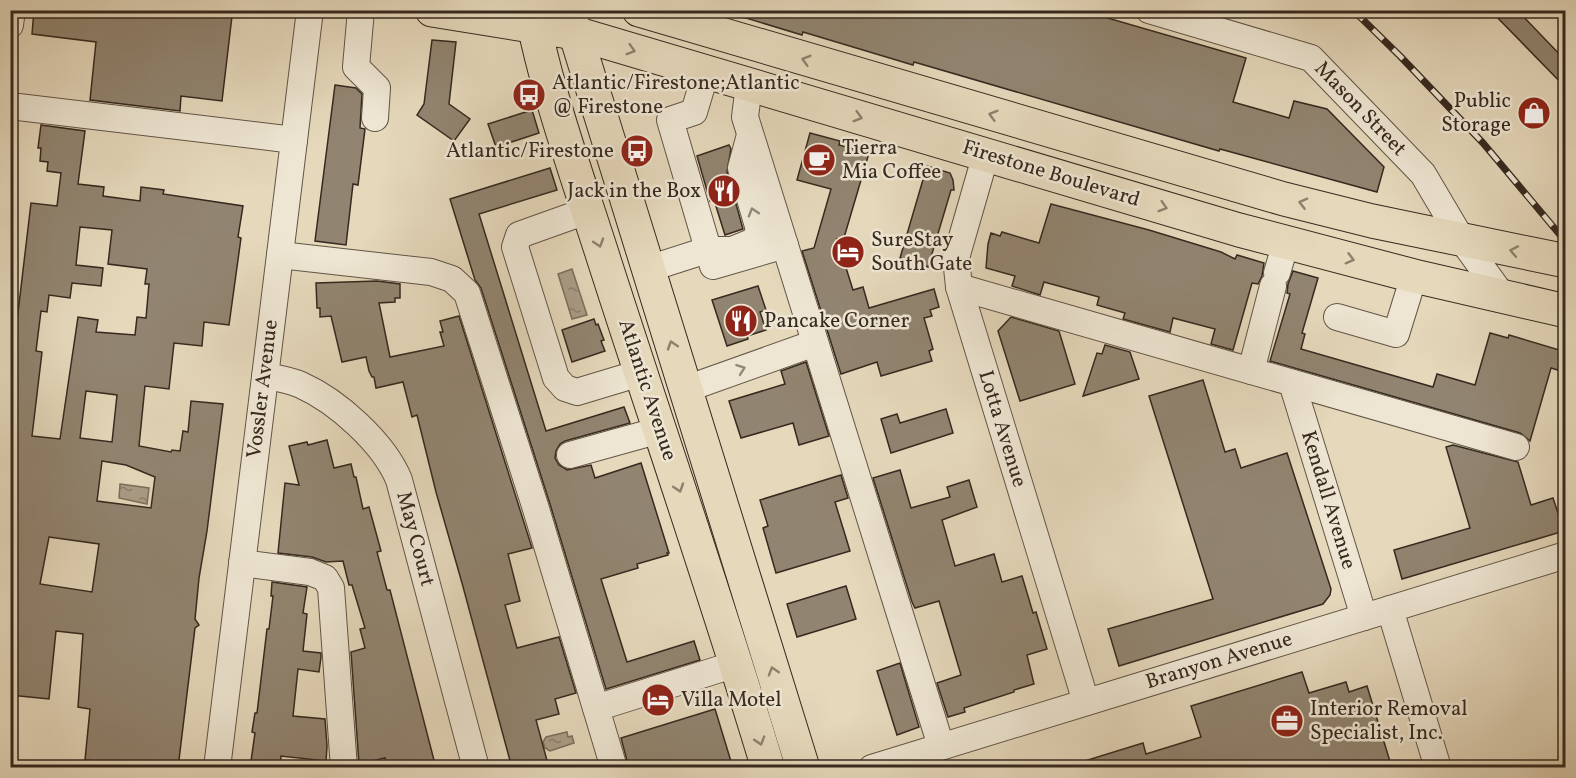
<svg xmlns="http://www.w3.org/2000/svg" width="1576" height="778" font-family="Vollkorn,serif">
<defs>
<pattern id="water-ripples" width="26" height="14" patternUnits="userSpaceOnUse" patternTransform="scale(1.5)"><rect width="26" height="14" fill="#aa9c86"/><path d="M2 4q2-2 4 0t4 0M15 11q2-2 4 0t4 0" fill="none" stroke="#8b7f6d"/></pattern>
</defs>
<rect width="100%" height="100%" fill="#e5d8bb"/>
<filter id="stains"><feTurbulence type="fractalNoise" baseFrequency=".00333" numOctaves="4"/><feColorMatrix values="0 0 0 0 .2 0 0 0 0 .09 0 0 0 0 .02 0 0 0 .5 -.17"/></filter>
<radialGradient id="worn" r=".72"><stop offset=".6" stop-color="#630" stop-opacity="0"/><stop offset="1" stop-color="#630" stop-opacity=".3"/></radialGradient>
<g fill="url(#water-ripples)" stroke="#7c6e5d" stroke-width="1.5">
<polygon points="572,269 587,315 572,319 558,274"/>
<polygon points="120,484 149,488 147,504 119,498"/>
<polygon points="567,732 568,737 572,736 574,743 550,751 545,748 543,742 546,737"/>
</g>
<g fill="#918470" stroke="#36291f" stroke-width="1.5" fill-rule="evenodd">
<polygon points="34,10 183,10 232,16 222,101 181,96 180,111 90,100 96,42 32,34"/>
<polygon points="736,10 1080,10 1246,58 1233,102 1289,118 1294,101 1327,109 1384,167 1377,192 1220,149 1219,151 914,62 913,65 803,32 802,35 736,15"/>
<polygon points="1490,10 1517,10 1566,61 1566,88"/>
<polygon points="432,40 456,42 449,104 470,119 454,141 417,115 424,104"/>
<polygon points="335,85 356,88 362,94 360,128 365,129 358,185 353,184 346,245 315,241"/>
<polygon points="532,110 539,133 496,147 488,124"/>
<path d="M41 125 85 131 78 184 104 187 103 196 140 201 141 187 164 190 163 194 243 206 238 237 241 238 229 325 204 322 202 346 174 343 169 389 145 386 139 446 171 452 172 450 180 451 183 431 188 432 191 401 223 404 207 531 199 578 195 619 199 625 195 628 178 768H119L120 763 85 760 90 709 78 707 83 634 56 631 49 699 10 695V380L31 203 57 206 61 173 47 171 48 162 40 161 41 148H38ZM80 227 112 230 108 264 147 269 145 284H149L146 318 137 317 135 335 96 332 98 320 78 317 60 439 32 436 42 352 36 351 41 311 47 312 49 295 70 298 72 283 101 286 103 268 76 265ZM86 391 117 395 112 442 80 438ZM102 461 126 465 155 477 151 508 97 501ZM49 537 99 544 92 592 40 584Z"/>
<polygon points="810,133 840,141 839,145 869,153 843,241 837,239 853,290 863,287 869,308 934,289 939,307 930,310 932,316 924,318 933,349 929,351 932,361 881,376 877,362 841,374 802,251 814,248 831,189 797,180"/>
<polygon points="729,145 731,149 727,172 743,229 725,235 714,200 710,201 697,156"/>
<polygon points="927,166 950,173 953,180 954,190 951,190 928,267 900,258"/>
<polygon points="550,168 557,190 479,214 546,431 624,407 630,423 565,441 560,444 556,451 555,458 559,465 567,470 591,465 595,478 641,463 669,553 667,553 668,555 637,564 638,568 601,579 627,662 694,641 700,660 606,689 550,504 481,288 475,280 450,199"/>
<polygon points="1051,204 1149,230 1221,252 1235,259 1237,255 1264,263 1262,276 1258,284 1252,283 1233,350 1211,344 1215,329 1173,318 1170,332 1123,319 1125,313 1097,305 1099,297 1044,282 1040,295 1012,286 1015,276 986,268 988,244 991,233 1000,236 1002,232 1039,243"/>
<polygon points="1293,271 1318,278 1302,333 1305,334 1301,349 1433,387 1437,374 1475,385 1490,333 1508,338 1509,335 1566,352 1561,371 1551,368 1530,441 1520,433 1270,361 1290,294 1287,293 1288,284"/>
<polygon points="377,281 400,284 400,298 395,298 395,302 379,303 390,357 444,346 440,332 443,332 440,321 459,316 532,548 508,554 520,601 505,605 517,648 559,637 576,693 555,699 559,714 536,720 549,768 512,768 462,583 436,492 417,415 412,417 403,382 376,388 374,377 372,377 369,371 366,357 342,362 331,316 320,317 320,308 317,308 316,283"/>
<polygon points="758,286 766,310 760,312 766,330 747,336 748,339 727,346 712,300"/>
<polygon points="1011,317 1059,331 1075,384 1020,401 998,331"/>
<polygon points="594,319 596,325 598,324 604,340 601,341 605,351 572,362 562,330"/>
<polygon points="1105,345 1130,352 1139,379 1083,396 1097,353 1102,354"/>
<polygon points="806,362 829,436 799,445 793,423 741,438 729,401 785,384 781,371"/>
<polygon points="1203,380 1225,452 1235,449 1241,468 1287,453 1331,589 1330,595 1323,604 1119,666 1108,629 1213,599 1149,396"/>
<polygon points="946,409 953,433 891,453 881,419 897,414 900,423"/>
<polygon points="327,440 334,468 351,464 354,477 356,477 363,509 369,507 381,551 377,552 387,590 390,590 436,768 388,768 385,758 359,764 351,652 365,648 360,629 365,628 352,585 349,585 343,561 326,562 312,557 278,553 285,483 299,485 289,446 307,442 308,445"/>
<polygon points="1453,445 1518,462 1531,505 1553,498 1564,531 1402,579 1394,550 1470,528 1446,447"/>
<polygon points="900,470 911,508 950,497 947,487 969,480 977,507 942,520 955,566 994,554 1002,582 1022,576 1033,613 1036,612 1047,649 1027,655 1034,684 1014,690 1014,692 964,708 965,712 948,717 937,683 961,675 939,601 915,608 912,602 873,478"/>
<polygon points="841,475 848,498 835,502 850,551 776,573 763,528 768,526 760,500"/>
<polygon points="272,582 307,587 303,613 307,614 303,651 321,653 321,657 319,672 298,669 293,716 325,719 327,746 326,761 281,756 280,768 250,768 255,733 252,732 255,713 257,713 267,629 269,629 273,596 271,596"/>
<polygon points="846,586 856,619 797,637 787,604"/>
<polygon points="900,663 919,727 897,735 877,671"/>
<polygon points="1302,672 1309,693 1346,682 1349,692 1367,686 1392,768 1078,768 1078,763 1143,743 1146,754 1201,737 1191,706"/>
<polygon points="715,709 733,768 629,768 621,738"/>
</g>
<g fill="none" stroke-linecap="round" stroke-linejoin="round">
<defs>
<g id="minor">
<polyline points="361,10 356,67 377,88 375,118"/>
<polyline points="1149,10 1311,58 1423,174 1462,240 1504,298"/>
<polyline points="10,25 12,10"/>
<polyline points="706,72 694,112 670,120 713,266 785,245"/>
<polyline points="749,85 745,117 941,746"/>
<polyline points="10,106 294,140"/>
<polyline points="986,154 956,258 959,287 1086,702"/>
<polyline points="589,210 519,235 515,247 556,378 565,388 577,392 640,373"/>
<polyline points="280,255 431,272 452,279 467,293 536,509 614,768"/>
<polyline points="648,269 707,250 732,250 754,241 759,231 758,226 741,168 750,135"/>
<polyline points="1277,273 1286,242"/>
<polyline points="959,287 1516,447"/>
<polyline points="1337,317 1396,334 1414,276"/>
<polyline points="1251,371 1273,286"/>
<path d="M265 376C277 378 290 380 301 385 337 401 384 443 399 480L476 768"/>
<polyline points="1292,383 1364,617"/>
<polyline points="686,389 815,343"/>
<polyline points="570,455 660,430"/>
<polyline points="242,563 310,572 325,578 331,588 344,768"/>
<polyline points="1390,609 1438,768"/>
<polyline points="596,708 736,664"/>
<polyline points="217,768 310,10"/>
<polyline points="872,768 1566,555"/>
</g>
<g id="major">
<polyline points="432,10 575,33 1239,230 1414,276 1566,311"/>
<path d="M531 10C547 94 579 181 605 263 659 431 717 598 768 768"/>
<polyline points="639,10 1284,199 1372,221 1566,261"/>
<polyline points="570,16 803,768"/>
</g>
</defs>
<use href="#minor" stroke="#625546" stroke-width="28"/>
<use href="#major" stroke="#36291f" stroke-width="35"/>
<use href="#minor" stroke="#eee6d3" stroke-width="26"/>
<use href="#major" stroke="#e5d8bb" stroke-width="33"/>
<defs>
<polyline id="rail" points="1353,10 1400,56 1483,143 1566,242"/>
</defs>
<use href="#rail" stroke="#36291f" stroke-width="7"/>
<use href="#rail" stroke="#eee6d3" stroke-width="4.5" stroke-dasharray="14" stroke-linecap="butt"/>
</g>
<defs><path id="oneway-chevron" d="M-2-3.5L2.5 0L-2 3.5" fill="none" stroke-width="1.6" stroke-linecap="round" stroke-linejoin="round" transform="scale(1.5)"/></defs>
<g stroke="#8e806d">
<use href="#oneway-chevron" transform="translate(631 50) rotate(17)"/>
<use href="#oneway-chevron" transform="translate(806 60) rotate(-164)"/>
<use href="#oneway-chevron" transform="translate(993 115) rotate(-164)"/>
<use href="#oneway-chevron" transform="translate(858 117) rotate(16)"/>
<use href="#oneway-chevron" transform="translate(1303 203) rotate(-166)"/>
<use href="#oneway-chevron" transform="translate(1163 207) rotate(17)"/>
<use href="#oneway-chevron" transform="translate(599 243) rotate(72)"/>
<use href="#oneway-chevron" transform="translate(1514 251) rotate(-169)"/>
<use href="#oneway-chevron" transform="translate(1350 259) rotate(15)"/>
<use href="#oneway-chevron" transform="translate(672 345) rotate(-108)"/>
<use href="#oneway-chevron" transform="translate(679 488) rotate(72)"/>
<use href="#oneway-chevron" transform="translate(773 671) rotate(-107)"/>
<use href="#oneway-chevron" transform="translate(760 741) rotate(73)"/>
</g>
<g stroke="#928879">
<use href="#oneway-chevron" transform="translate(753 212) rotate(-107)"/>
<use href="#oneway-chevron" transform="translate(741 369) rotate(-20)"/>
</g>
<defs>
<symbol id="bus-disc" viewBox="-11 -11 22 22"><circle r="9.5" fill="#8f2418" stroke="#eee6d3"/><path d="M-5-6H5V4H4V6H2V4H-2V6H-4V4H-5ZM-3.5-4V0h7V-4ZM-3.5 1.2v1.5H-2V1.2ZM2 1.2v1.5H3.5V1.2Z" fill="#fff"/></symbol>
<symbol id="shop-disc" viewBox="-11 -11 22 22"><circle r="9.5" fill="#8f2418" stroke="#eee6d3"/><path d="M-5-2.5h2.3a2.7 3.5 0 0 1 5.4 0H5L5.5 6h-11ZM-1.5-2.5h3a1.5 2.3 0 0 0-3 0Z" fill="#fff"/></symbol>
<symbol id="cafe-disc" viewBox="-11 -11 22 22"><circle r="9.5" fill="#8f2418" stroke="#eee6d3"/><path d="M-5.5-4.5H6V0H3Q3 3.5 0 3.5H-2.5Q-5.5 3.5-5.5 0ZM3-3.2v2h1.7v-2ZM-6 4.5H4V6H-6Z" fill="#fff"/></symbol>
<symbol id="restaurant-disc" viewBox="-11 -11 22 22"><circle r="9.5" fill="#8f2418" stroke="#eee6d3"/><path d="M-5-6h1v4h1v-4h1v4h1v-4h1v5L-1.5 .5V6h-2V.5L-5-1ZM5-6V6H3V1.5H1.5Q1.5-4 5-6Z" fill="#fff"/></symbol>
<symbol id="hotel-disc" viewBox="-11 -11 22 22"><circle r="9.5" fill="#8f2418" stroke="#eee6d3"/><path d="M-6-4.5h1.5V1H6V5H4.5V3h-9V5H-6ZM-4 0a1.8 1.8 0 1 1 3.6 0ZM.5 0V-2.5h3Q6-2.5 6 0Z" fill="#fff"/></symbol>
<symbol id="office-disc" viewBox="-11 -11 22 22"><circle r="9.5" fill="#8f2418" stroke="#eee6d3"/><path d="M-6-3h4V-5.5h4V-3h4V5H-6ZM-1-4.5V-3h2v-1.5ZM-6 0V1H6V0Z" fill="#fff"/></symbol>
</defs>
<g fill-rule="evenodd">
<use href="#bus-disc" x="510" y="76" width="38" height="38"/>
<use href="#shop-disc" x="1515" y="94" width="38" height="38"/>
<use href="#bus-disc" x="618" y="132" width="38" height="38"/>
<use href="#cafe-disc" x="800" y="141" width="38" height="38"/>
<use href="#restaurant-disc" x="705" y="172" width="38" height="38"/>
<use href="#hotel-disc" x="829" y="233" width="38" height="38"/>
<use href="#restaurant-disc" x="722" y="302" width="38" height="38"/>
<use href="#hotel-disc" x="639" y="681" width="38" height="38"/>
<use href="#office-disc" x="1268" y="702" width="38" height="38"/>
</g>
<g text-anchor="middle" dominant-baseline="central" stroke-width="5" stroke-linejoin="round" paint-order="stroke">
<g font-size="21" fill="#36291f" stroke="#eee6d3" text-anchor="start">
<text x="552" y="83">Atlantic/Firestone;Atlantic<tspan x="552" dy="24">@ Firestone</tspan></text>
<text x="1511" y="101" text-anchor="end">Public<tspan x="1511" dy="24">Storage</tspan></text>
<text x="842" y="148">Tierra<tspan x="842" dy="24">Mia Coffee</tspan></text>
<text x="614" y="151" text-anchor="end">Atlantic/Firestone</text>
<text x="701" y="191" text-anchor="end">Jack in the Box</text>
<text x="871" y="240">SureStay<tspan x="871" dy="24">South Gate</tspan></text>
<text x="764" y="321">Pancake Corner</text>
<text x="681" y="700">Villa Motel</text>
<text x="1310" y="709">Interior Removal<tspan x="1310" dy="24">Specialist, Inc.</tspan></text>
</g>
<g font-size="21" fill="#36291f" stroke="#eee6d3">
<text transform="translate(1360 109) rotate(46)">Mason Street</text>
<text transform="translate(1051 174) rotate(17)">Firestone Boulevard</text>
<text transform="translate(263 389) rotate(-83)">Vossler Avenue</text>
<text transform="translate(647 390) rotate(72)">Atlantic Avenue</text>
<text transform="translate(1002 429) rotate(73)">Lotta Avenue</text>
<text transform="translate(1328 500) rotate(73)">Kendall Avenue</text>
<text transform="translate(415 539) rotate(75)">May Court</text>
<text transform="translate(1219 661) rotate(-17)">Branyon Avenue</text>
</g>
</g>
<rect width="1576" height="778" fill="none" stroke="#e5d8bb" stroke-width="36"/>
<rect x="12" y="12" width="1552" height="754" fill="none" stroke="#36291f" stroke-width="3"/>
<rect x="18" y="18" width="1540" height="742" fill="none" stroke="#36291f" stroke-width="1.5"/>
<rect width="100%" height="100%" filter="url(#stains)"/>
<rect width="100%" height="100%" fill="url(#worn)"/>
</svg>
